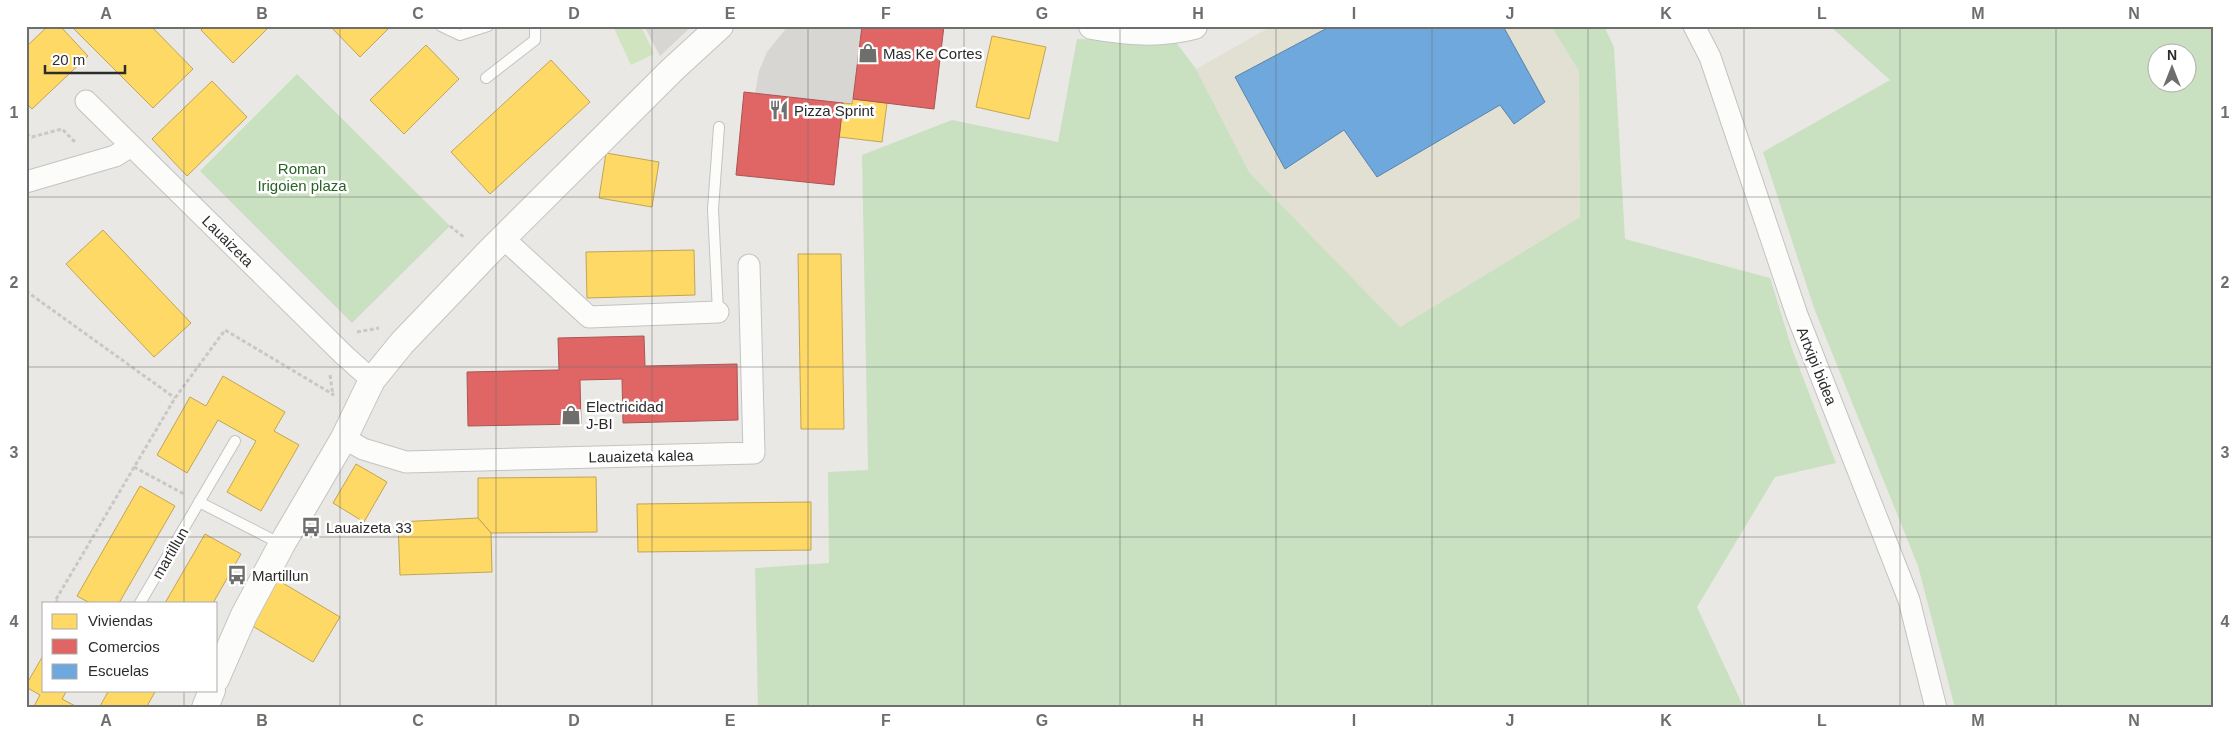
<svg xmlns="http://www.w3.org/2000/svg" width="2239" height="734" font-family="Arial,sans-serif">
<rect width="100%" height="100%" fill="#e9e8e4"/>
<polygon fill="#e2e0d3" points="1272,26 1551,26 1579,71 1580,217 1400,327 1249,172 1196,69"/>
<g fill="#c9e1c1" fill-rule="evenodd">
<polygon points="1551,26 1604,26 1614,47 1625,239 1770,278 1792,349 1836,463 1775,477 1697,607 1744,708 758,708 755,568 829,563 828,472 868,470 862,155 952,120 1058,142 1077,39 1175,41 1196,69 1249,172 1400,327 1580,217 1579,71"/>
<path d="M1830 26H2213V708H1955L1918 566 1814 308 1763 152 1890 80ZM2156 52H2186V82H2156Z"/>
<polygon points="297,74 450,226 352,323 200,171"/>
</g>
<polygon fill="#d0e4bf" points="613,26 641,26 654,54 631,65"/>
<g fill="#d7d6d2">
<polygon points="644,26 692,26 660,56"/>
<polygon points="788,26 862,26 852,104 755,93 759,71 767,52"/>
</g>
<g fill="#ffd966" stroke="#c0a555">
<polygon points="48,26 60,26 88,56 32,109 26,103 26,47"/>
<polygon points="71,26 151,26 193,69 153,108"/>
<polygon points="205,26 270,26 233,63 201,30"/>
<polygon points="330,26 391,26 360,57"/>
<polygon points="992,36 1046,47 1029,119 976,107"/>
<polygon points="426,45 459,79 404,134 370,100"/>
<polygon points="551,60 590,102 490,194 451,152"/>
<polygon points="212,81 247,117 187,176 152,139"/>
<polygon points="853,99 887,103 882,142 839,137 843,103 852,104"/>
<polygon points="606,153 659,162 652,207 599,198"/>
<polygon points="103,230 191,323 154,357 66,264"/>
<polygon points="694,250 695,295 587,298 586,252"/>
<polygon points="798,254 841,254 844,429 801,429"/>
<polygon points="223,376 285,412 274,431 299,445 261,511 227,492 256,441 218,420 187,473 157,455 190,397 206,406"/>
<polygon points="356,464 387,482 364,522 333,503"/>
<polygon points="596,477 597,532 491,533 478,518 478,478"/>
<polygon points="140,486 175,506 119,603 90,603 77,596"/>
<polygon points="811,502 811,550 638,552 637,504"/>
<polygon points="478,518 491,533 492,572 400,575 398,522"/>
<polygon points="205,534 241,554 213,603 165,603"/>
<polygon points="276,579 340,617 313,662 249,624"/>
<polygon points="44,654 44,690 67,690 62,699 79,708 33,708 40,695 26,687 26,685"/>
<polygon points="109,690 156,690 146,708 99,708"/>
</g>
<g fill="#e06666" stroke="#a55">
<polygon points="862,26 944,26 934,109 853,99"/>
<polygon points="744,92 843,103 834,185 736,175"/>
<polygon points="644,336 645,366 737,364 738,420 623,423 622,379 580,380 581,424 468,426 467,372 559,370 558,338"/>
</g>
<polygon fill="#6fa8dc" stroke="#5b83a7" points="1331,26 1503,26 1545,102 1514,124 1500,105 1377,177 1344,130 1285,169 1235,77"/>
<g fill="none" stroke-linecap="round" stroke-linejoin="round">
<defs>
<g id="service">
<polyline points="441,26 460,35 488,26"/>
<polyline points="486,78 535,40 535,26"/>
<polyline points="718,312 713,209 719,127"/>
<polyline points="199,502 281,544"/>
<polyline points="140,603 235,441"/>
</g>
<g id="minor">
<polyline points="1694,26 1710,57 1797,315 1909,600 1936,708"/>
<polyline points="86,101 345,356 372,380"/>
<polyline points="26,182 115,156 131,146"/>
<polyline points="503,238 589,317 718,312"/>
<polyline points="344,438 363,449 406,462 754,453 749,265"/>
</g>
<g id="tertiary">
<path d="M1092 26C1126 32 1160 35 1194 26"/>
<polyline points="216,679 244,615 282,544 344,438 372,380 402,343 490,251 673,69 720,26"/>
<polyline points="205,708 212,690"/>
</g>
</defs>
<use href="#service" stroke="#c4c3c3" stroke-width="12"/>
<use href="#minor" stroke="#c4c3c3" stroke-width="23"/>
<use href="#tertiary" stroke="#c4c3c3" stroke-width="28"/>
<g stroke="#c8c8c7" stroke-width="3" stroke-dasharray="4 2.5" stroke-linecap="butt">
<polyline points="26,134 32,137 62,129 76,143"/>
<polyline points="450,226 465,238"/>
<polyline points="26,291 175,398"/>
<polyline points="357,332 379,328"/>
<polyline points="330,375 333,396"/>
<polyline points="134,467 184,494"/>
<polyline points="59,603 55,601 175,398 225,330 334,395"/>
</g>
<use href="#service" stroke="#fcfcfb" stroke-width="10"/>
<use href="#minor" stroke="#fcfcfb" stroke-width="21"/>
<use href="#tertiary" stroke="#fcfcfb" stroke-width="26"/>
</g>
<path fill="none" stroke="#6e6e6c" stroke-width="1" stroke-opacity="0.55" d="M184 26V603M340 26V708M496 26V708M652 26V708M808 26V708M964 26V708M1120 26V708M1276 26V708M1432 26V708M1588 26V708M1744 26V708M1900 26V708M2056 26V708M26 197H2213M26 367H2213M26 537H2213M184 690V708"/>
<defs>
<symbol id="shop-bare" viewBox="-9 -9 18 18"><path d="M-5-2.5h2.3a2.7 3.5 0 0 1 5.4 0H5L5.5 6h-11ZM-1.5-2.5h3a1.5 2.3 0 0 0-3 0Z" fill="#6e6e6c" stroke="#fff" stroke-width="2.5" paint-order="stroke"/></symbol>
<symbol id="restaurant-bare" viewBox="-9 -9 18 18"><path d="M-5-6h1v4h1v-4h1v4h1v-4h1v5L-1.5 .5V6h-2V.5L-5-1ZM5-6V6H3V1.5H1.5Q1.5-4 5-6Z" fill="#6e6e6c" stroke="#fff" stroke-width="2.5" paint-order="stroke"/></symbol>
<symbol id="bus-bare" viewBox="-9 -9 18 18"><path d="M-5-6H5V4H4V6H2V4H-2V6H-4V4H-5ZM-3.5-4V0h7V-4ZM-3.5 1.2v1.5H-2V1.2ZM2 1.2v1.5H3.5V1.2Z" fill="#6e6e6c" stroke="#fff" stroke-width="2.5" paint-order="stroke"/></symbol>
</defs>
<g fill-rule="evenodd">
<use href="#shop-bare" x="854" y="39" width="28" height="28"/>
<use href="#restaurant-bare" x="765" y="96" width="28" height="28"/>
<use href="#shop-bare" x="557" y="401" width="28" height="28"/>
<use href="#bus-bare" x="297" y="513" width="28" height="28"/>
<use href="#bus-bare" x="223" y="561" width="28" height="28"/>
</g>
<g text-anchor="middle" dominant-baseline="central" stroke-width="5" stroke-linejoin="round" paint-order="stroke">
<g font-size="15" fill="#2c2c2c" stroke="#fff" text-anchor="start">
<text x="883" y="53">Mas Ke Cortes</text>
<text x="794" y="110">Pizza Sprint</text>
<text x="586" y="406">Electricidad<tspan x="586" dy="17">J-BI</tspan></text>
<text x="326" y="527">Lauaizeta 33</text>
<text x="252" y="575">Martillun</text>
</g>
<g font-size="15" fill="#276224" stroke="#fff">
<text x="302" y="168">Roman<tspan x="302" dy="17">Irigoien plaza</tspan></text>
</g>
<g font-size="15" fill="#2c2c2c" stroke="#fff">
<text transform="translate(228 241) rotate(45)">Lauaizeta</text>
<text transform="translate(1817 366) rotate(68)">Artxipi bidea</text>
<text transform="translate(641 456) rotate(-1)">Lauaizeta kalea</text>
<text transform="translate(170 553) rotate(-60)">martillun</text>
</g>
</g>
<rect width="2239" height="734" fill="none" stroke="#ffffff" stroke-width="55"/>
<rect x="42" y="602" width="175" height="90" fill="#ffffff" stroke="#ababab"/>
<rect x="52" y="614" width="25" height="15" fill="#ffd966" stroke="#ababab"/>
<text x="88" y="626" font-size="15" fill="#2c2c2c">Viviendas</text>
<rect x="52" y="639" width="25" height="15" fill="#e06666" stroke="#ababab"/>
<text x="88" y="652" font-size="15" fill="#2c2c2c">Comercios</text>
<rect x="52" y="664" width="25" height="15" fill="#6fa8dc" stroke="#ababab"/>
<text x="88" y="676" font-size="15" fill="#2c2c2c">Escuelas</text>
<g transform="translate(2172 68)"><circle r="24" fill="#ffffff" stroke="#ababab"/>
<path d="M0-4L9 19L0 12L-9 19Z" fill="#6e6e6c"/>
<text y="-8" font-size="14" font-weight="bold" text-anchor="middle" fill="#2c2c2c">N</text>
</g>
<path d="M45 65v8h80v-8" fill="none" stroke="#2c2c2c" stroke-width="2.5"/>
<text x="52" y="65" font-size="15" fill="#2c2c2c" stroke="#ffffff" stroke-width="4" paint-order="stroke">20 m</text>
<rect x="28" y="28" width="2184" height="678" fill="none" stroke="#6e6e6c" stroke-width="2"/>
<g font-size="16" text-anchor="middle" font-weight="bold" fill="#6e6e6c">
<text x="106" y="19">A</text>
<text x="262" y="19">B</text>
<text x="418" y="19">C</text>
<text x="574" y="19">D</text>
<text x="730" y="19">E</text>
<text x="886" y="19">F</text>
<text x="1042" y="19">G</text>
<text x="1198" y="19">H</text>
<text x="1354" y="19">I</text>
<text x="1510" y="19">J</text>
<text x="1666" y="19">K</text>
<text x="1822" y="19">L</text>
<text x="1978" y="19">M</text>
<text x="2134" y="19">N</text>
<text x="14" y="118">1</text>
<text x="2225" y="118">1</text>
<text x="14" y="288">2</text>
<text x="2225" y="288">2</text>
<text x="14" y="458">3</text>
<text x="2225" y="458">3</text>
<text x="14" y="627">4</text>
<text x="2225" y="627">4</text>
<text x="106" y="726">A</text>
<text x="262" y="726">B</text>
<text x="418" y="726">C</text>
<text x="574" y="726">D</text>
<text x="730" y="726">E</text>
<text x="886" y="726">F</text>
<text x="1042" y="726">G</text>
<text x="1198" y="726">H</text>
<text x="1354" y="726">I</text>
<text x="1510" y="726">J</text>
<text x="1666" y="726">K</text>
<text x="1822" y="726">L</text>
<text x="1978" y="726">M</text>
<text x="2134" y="726">N</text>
</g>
</svg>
